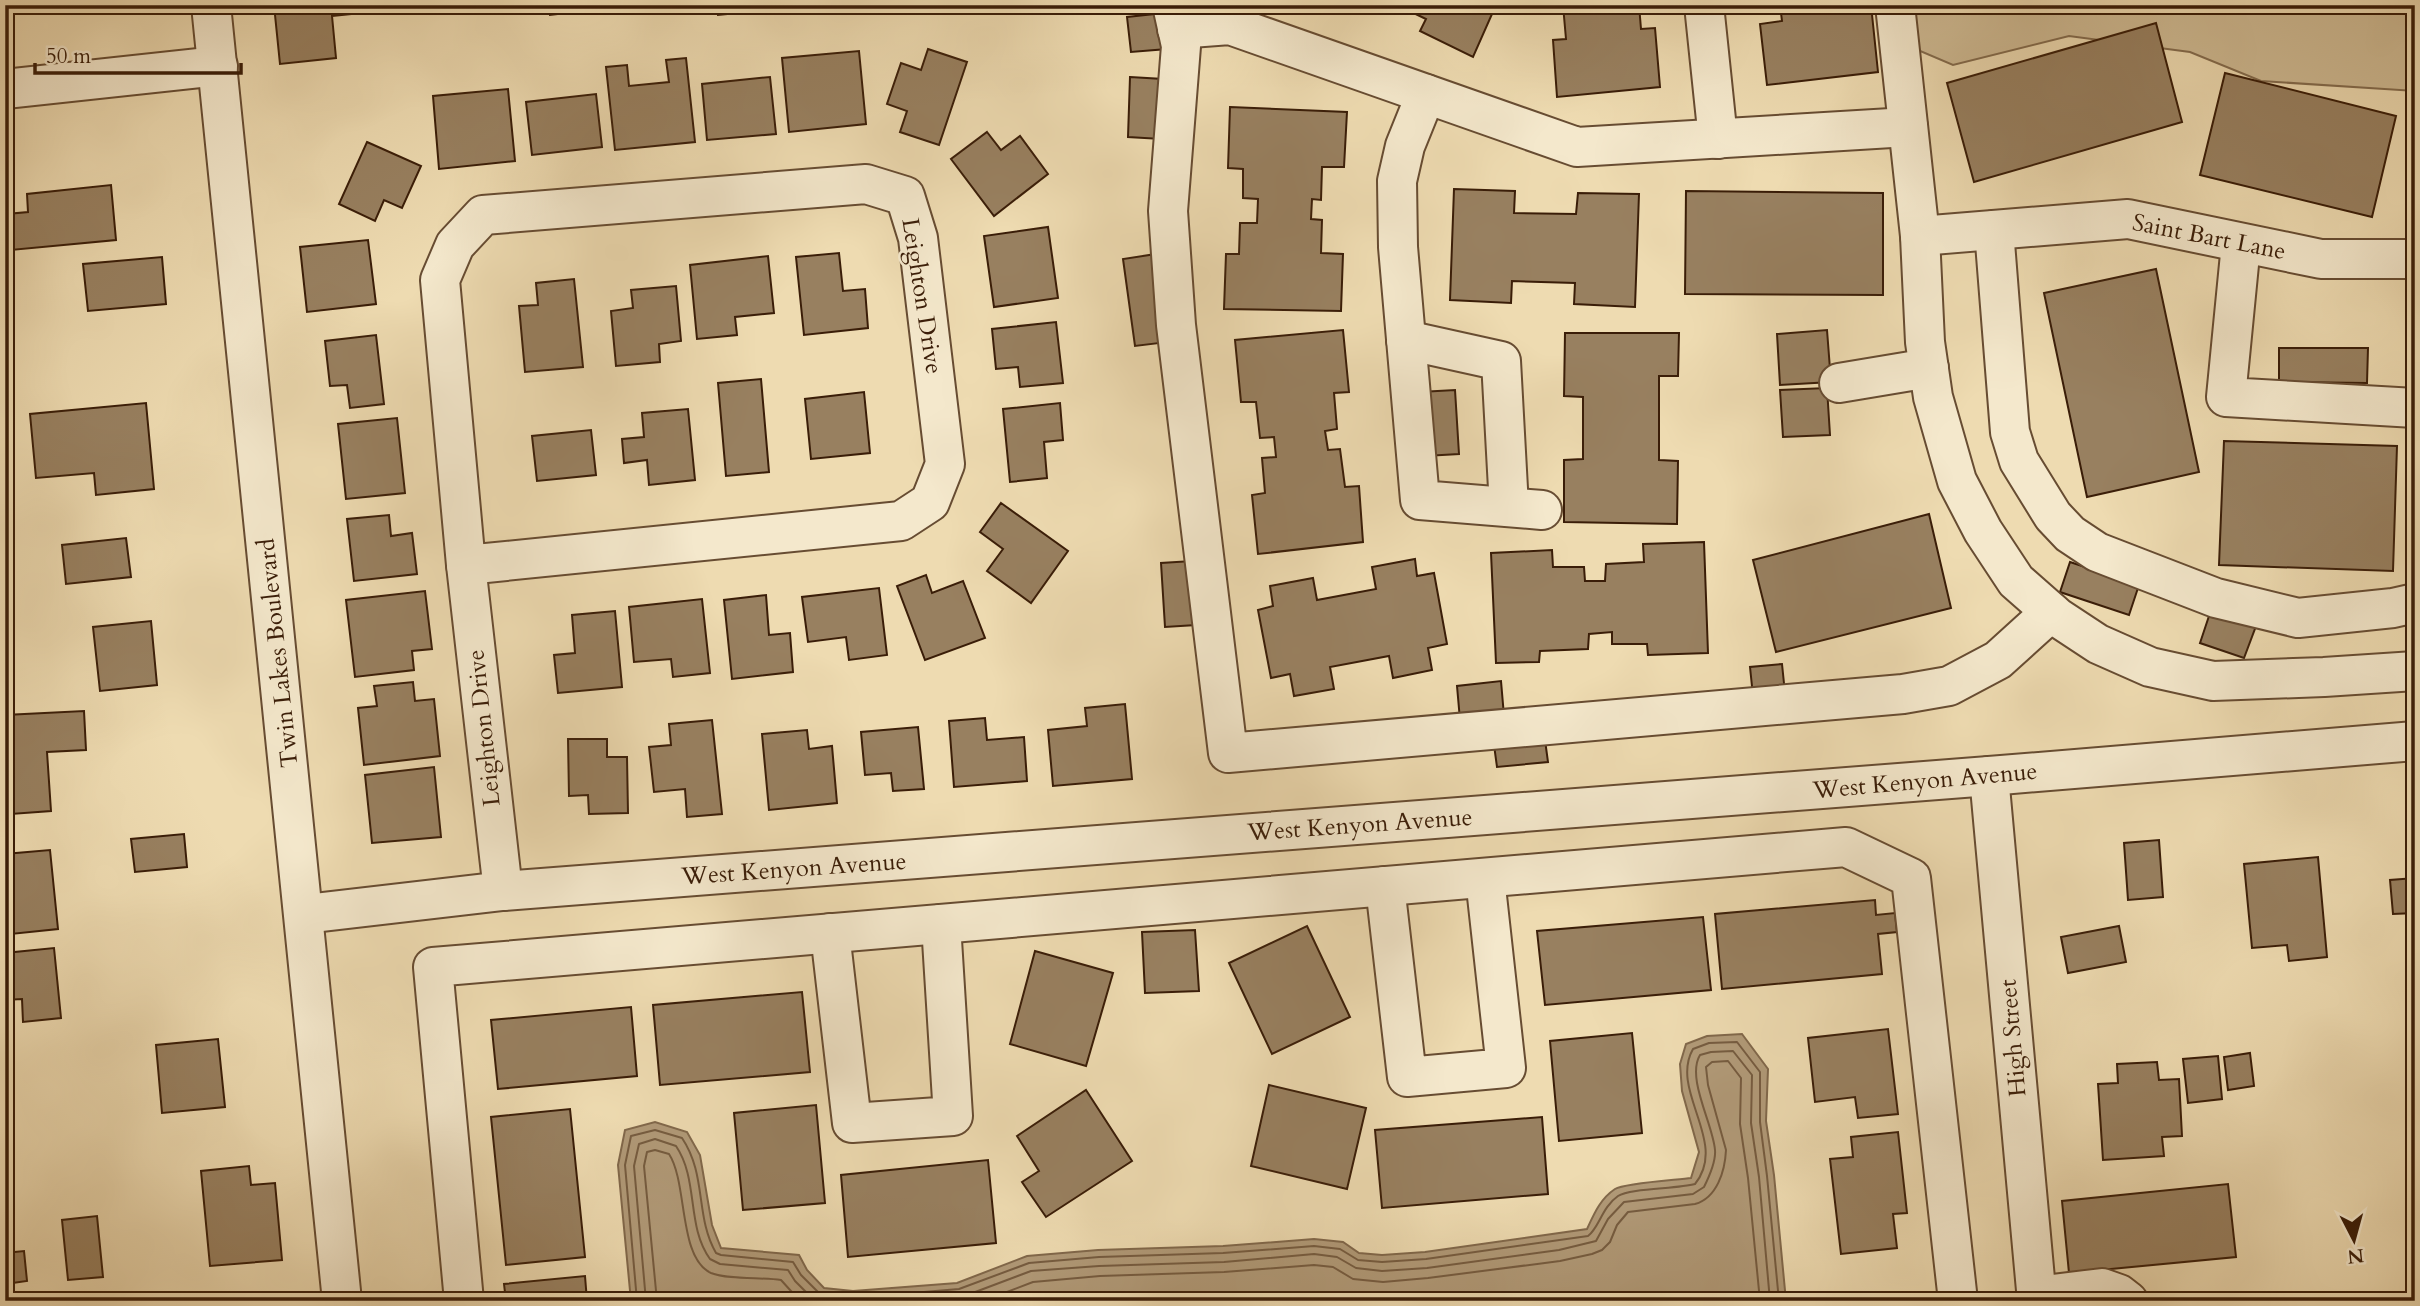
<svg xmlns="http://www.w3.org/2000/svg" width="2420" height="1306" font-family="Cardo,serif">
<rect width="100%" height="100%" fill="#eedbb1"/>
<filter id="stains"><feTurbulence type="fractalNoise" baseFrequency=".00286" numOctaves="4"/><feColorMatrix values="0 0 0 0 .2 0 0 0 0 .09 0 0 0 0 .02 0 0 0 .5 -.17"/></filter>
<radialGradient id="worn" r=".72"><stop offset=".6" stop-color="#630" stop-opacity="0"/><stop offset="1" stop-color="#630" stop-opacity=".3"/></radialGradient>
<polygon fill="#cfbb94" stroke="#846c4e" stroke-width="2" points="1890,5 2415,5 2415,91 2261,81 2190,52 2069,36 1953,65 1899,42"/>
<path fill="#b19a78" stroke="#81684b" stroke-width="2" d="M1742 1034 1768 1069 1766 1121 1774 1175 1786 1301H631L618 1165 625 1130 655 1122 687 1132 700 1155 712 1225 721 1248 799 1255 807 1270 824 1288 853 1291 957 1283 1027 1256 1098 1250 1223 1246 1314 1239 1343 1242 1359 1253 1382 1255 1425 1252 1587 1229C1594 1214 1600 1199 1615 1189 1625 1183 1676 1180 1691 1178L1699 1152 1682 1091 1680 1064 1686 1044 1707 1036Z"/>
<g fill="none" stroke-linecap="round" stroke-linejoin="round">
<g stroke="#765c40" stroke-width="2">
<path d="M637 1301 625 1165 631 1136 655 1130 682 1138C707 1175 695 1217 716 1253L721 1255 793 1262 801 1275 820 1294 853 1298 959 1289 1029 1263 1099 1257 1223 1253 1314 1246 1340 1249 1358 1260 1382 1262 1426 1259 1588 1236C1599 1228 1602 1207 1618 1196 1630 1188 1677 1189 1695 1184 1729 1142 1669 1091 1693 1049L1709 1043 1737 1042 1760 1072V1122L1767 1176 1779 1301"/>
<path d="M646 1301 634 1166 639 1144 655 1139 676 1146C699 1180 686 1226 710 1259L720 1264 788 1270 795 1281 815 1301"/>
<path d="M657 1301 644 1166 647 1152 655 1150 669 1154C688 1183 678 1258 711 1273 729 1280 761 1277 781 1280L800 1301"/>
<path d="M935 1301 962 1297 1031 1271 1099 1266 1224 1262 1314 1254 1337 1257 1356 1268 1382 1271 1427 1268 1559 1250 1596 1241 1608 1219 1624 1202 1693 1194 1704 1187C1709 1177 1716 1161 1715 1150 1713 1124 1686 1078 1700 1055L1711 1052 1733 1051 1752 1075 1751 1123 1759 1177 1770 1301"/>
<path d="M983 1301 1033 1282 1100 1276 1224 1272 1314 1265 1333 1267 1353 1279 1383 1282 1428 1278 1560 1261 1592 1254 1602 1250 1610 1242 1617 1225 1628 1212 1695 1204C1717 1198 1725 1171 1726 1150L1708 1085 1706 1067 1712 1062 1728 1061 1741 1078 1740 1124 1748 1178 1760 1301"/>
</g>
</g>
<g fill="#988060" stroke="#3a1d08" stroke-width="2">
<polygon points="274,5 369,5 370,12 332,16 336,58 280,64"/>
<polygon points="549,5 602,5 603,9 550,15"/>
<polygon points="717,5 758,5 758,11 718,15"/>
<polygon points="1397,5 1496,5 1473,57 1420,31 1426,19"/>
<polygon points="1563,5 1639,5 1641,29 1655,28 1660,87 1557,97 1553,40 1566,39"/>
<polygon points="1780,5 1871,5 1878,72 1767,85 1760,24 1782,21"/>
<polygon points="1164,13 1167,49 1131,52 1127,17"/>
<polygon points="2156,23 2182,122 1974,182 1947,83"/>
<polygon points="928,49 967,62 939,145 900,132 907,111 887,104 901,63 921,70"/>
<polygon points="859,51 866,124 789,132 782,58"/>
<polygon points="686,58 695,142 615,150 606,67 627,65 629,86 669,82 666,60"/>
<polygon points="2225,73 2396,116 2372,217 2200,175"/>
<polygon points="770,77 776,134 707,140 702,84"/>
<polygon points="1130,77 1163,79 1161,139 1128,137"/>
<polygon points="508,89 515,161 439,169 433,96"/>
<polygon points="596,94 602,147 532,155 526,102"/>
<polygon points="1230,107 1347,112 1344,167 1322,167 1321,200 1312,199 1311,219 1322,220 1321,253 1343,254 1341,311 1224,309 1226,254 1239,254 1240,223 1257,223 1258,199 1243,198 1243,169 1228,168"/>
<polygon points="987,132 1001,150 1020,136 1048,174 994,216 951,159"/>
<polygon points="367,142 421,166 402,208 384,200 375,221 339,204"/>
<polygon points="111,185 116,240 11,250 7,214 28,212 27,194"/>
<polygon points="1454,189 1515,191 1514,213 1576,214 1578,193 1639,194 1635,307 1574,304 1575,283 1512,281 1511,303 1450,300"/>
<polygon points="1686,191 1883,193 1883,295 1685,294"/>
<polygon points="1048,227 1058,298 994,307 984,236"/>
<polygon points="368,240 376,304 307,312 300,247"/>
<polygon points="839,253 843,291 865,289 868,328 804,335 796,257"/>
<polygon points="1156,254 1168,342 1135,346 1123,259"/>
<polygon points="768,256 774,313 735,317 737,335 697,339 690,265"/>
<polygon points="162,257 166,304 88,311 83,264"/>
<polygon points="2156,269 2199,472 2087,497 2044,293"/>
<polygon points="574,279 583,367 525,372 519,306 538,305 536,283"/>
<polygon points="676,286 681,341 659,344 660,362 616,366 611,311 633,308 631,290"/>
<polygon points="1056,322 1063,383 1020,387 1018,367 996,369 992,329"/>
<polygon points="1343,330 1349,392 1334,393 1337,429 1325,431 1328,450 1340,449 1345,487 1359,486 1363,542 1258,554 1252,495 1265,493 1262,458 1276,457 1274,437 1260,438 1256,402 1241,402 1235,340"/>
<polygon points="1827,330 1831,382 1780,385 1777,334"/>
<polygon points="1565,333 1679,333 1678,376 1659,376 1659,460 1678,461 1677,524 1564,522 1564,460 1583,459 1583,397 1564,396"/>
<polygon points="376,335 384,404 350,408 347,385 330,386 325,341"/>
<polygon points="2279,348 2368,348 2367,383 2279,382"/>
<polygon points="761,379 769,472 726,476 718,383"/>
<polygon points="1827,388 1830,435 1783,437 1780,390"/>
<polygon points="1455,390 1459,454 1425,456 1420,392"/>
<polygon points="864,392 870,453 811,459 805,399"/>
<polygon points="146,403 154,489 96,495 94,473 36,478 30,414"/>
<polygon points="1060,403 1063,440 1044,442 1047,478 1010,482 1003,409"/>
<polygon points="688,409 695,480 649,485 647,460 624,463 622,439 644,437 642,413"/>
<polygon points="397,418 405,493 346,499 338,424"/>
<polygon points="591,430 596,475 537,481 532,436"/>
<polygon points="2224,441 2397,446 2393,571 2219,565"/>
<polygon points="1001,503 1068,551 1031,603 987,571 1003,549 980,532"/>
<polygon points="1929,514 1951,608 1776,652 1753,560"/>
<polygon points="389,515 391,536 412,533 417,574 354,581 347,519"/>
<polygon points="126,538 131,577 66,584 62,545"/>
<polygon points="1704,542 1708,653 1648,655 1647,644 1612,644 1612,632 1589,634 1588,649 1540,651 1539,662 1496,663 1491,553 1552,550 1553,567 1584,567 1585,581 1605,581 1606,564 1644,562 1643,544"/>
<polygon points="1415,559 1417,576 1434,573 1447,644 1428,648 1432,670 1393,678 1389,656 1330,667 1334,689 1294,696 1290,674 1271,678 1258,610 1273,606 1270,586 1313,578 1317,600 1376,589 1372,567"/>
<polygon points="1192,561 1196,625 1165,627 1161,563"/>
<polygon points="2070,562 2139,585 2129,615 2060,592"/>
<polygon points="926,575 932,593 963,581 985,638 925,660 897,586"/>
<polygon points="879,588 887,655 849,660 846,637 808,642 802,597"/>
<polygon points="425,591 432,649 412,651 414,670 355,677 346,600"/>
<polygon points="766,595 769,635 790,633 793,672 732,679 724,600"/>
<polygon points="702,599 710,673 673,677 671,659 634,662 629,607"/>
<polygon points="2211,610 2256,626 2244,658 2200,643"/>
<polygon points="615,611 622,687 558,693 554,655 575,653 572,615"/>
<polygon points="151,621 157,685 100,691 93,627"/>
<polygon points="1782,664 1785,693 1753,696 1750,667"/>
<polygon points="1501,681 1504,716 1460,720 1457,686"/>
<polygon points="413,682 415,701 434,699 440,756 364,765 358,708 377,706 374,686"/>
<polygon points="1125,704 1132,779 1053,786 1048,730 1087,726 1085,708"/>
<polygon points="84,711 86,750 47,752 51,811 11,814 10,794 5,794 5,715"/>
<polygon points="985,718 987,740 1024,737 1027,781 954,787 949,721"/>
<polygon points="712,720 722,814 687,817 685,789 654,792 649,747 671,745 669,724"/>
<polygon points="918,727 924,789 893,791 891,773 865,775 861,732"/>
<polygon points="807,730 809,749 832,746 837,803 769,810 762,734"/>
<polygon points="568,739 607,739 607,757 627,757 628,813 589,814 588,795 569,796"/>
<polygon points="1545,740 1548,762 1497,767 1494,745"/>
<polygon points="434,767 441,837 372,843 365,775"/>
<polygon points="184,834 187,867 135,872 131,839"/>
<polygon points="2159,840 2163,897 2128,900 2124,843"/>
<polygon points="50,850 58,929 11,934 10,914 5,915 5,854"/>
<polygon points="2318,857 2327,957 2289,961 2287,945 2252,948 2244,864"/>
<polygon points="2415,878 2415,913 2393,914 2390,880"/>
<polygon points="1875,900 1876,915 1895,913 1897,932 1878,934 1882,974 1722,989 1715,914"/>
<polygon points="1703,917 1711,990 1545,1005 1537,931"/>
<polygon points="1307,926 1350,1017 1272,1054 1229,963"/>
<polygon points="2119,926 2126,962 2068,973 2061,937"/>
<polygon points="1195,930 1199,991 1145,993 1142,932"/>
<polygon points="54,948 61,1018 23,1022 22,999 5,1000 5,953"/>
<polygon points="1035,951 1113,973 1086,1066 1010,1044"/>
<polygon points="802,992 810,1072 660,1085 653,1005"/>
<polygon points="631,1007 637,1076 498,1089 491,1020"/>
<polygon points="1888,1029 1898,1114 1858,1118 1855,1097 1815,1102 1808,1038"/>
<polygon points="1632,1033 1642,1133 1559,1141 1550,1041"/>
<polygon points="218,1039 225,1107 162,1113 156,1045"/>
<polygon points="2250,1053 2254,1086 2228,1090 2224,1057"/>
<polygon points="2218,1056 2222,1099 2188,1103 2183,1059"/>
<polygon points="2157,1062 2159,1080 2179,1079 2182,1136 2162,1137 2164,1156 2103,1160 2098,1084 2118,1083 2117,1064"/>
<polygon points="1269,1085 1366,1108 1347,1189 1251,1166"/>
<polygon points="1086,1090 1132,1161 1046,1217 1022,1182 1039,1171 1017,1136"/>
<polygon points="816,1105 825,1203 743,1210 734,1113"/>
<polygon points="570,1109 585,1257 506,1265 491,1117"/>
<polygon points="1542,1117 1548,1194 1382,1208 1375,1130"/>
<polygon points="1898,1132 1907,1213 1893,1214 1897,1248 1841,1254 1830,1159 1853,1157 1851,1137"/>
<polygon points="988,1160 996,1243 848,1257 841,1175"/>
<polygon points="249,1166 251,1185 275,1183 282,1260 210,1266 201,1171"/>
<polygon points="2228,1184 2236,1257 2069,1273 2062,1201"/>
<polygon points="97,1216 103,1277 68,1280 62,1220"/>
<polygon points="24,1251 27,1281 5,1284 5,1253"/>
<polygon points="585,1276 587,1301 506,1301 504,1284"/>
</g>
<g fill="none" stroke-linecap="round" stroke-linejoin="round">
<defs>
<g id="minor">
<polyline points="211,5 342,1301"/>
<polyline points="1172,5 1181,46 1168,211 1176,325 1228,753 1903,694 1949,686 1998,660 2051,612"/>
<polyline points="1704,5 1718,139"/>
<polyline points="1895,5 1920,236 1925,342 1933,397 1957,481 1983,531 2016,581 2057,617 2098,644 2150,667 2213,681 2324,677 2415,671"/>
<polyline points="1177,29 1230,25 1577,147 1908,127"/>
<polyline points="5,89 218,66"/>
<polyline points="1426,94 1405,146 1397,181 1398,247 1420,500 1542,510"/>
<polygon points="866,184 905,196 918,238 945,464 930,502 901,521 466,565 440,280 455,245 483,215"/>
<polyline points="1994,230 2010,432 2019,461 2053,516 2070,534 2097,552 2216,598 2298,618 2393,608 2415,603"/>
<polyline points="1920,236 2128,219 2321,259 2415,259"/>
<polyline points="2241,244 2226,397 2415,408"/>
<polyline points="1406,340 1501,361 1509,507"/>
<polyline points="1839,383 1929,368"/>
<polyline points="466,565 503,891"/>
<polyline points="1989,776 2037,1301"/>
<polyline points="1385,886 1407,1077 1506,1068 1485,878"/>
<polyline points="305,914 503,891 1989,776 2415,741"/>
<polyline points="830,933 852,1123 953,1116 941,924"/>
<polyline points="2036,1296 2102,1288 2119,1294 2128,1301"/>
<polyline points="464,1301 433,967 1846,847 1911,878 1958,1301"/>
</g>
</defs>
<use href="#minor" stroke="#674c32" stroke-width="42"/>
<use href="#minor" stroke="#f4e8cc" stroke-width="38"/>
</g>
<g text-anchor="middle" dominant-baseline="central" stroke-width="5" stroke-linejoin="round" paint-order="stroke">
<g font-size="24" fill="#3a1d08" stroke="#f4e8cc">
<text transform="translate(2209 237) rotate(11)">Saint Bart Lane</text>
<text transform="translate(922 296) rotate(81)">Leighton Drive</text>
<text transform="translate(278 653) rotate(-96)">Twin Lakes Boulevard</text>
<text transform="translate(484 728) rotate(-96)">Leighton Drive</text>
<text transform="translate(1925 781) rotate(-5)">West Kenyon Avenue</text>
<text transform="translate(1360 825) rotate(-4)">West Kenyon Avenue</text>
<text transform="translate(794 869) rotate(-4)">West Kenyon Avenue</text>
<text transform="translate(2013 1038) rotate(-95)">High Street</text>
</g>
</g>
<rect width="2420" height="1306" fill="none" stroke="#eedbb1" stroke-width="28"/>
<rect x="7" y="7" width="2406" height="1292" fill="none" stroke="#3a1d08" stroke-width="3.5"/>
<rect x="14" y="14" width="2392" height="1278" fill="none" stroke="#3a1d08" stroke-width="2"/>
<g transform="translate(2354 1240) rotate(174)" stroke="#f4e8cc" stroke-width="5" paint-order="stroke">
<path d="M0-5L12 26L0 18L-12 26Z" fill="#3a1d08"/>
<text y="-10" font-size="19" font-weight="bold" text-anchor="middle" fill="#3a1d08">N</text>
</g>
<path d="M35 63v10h206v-10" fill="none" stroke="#3a1d08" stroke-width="3.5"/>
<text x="46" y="63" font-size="21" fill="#3a1d08" stroke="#f4e8cc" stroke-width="5" paint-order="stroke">50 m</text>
<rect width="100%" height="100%" filter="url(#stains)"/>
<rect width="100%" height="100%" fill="url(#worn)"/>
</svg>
